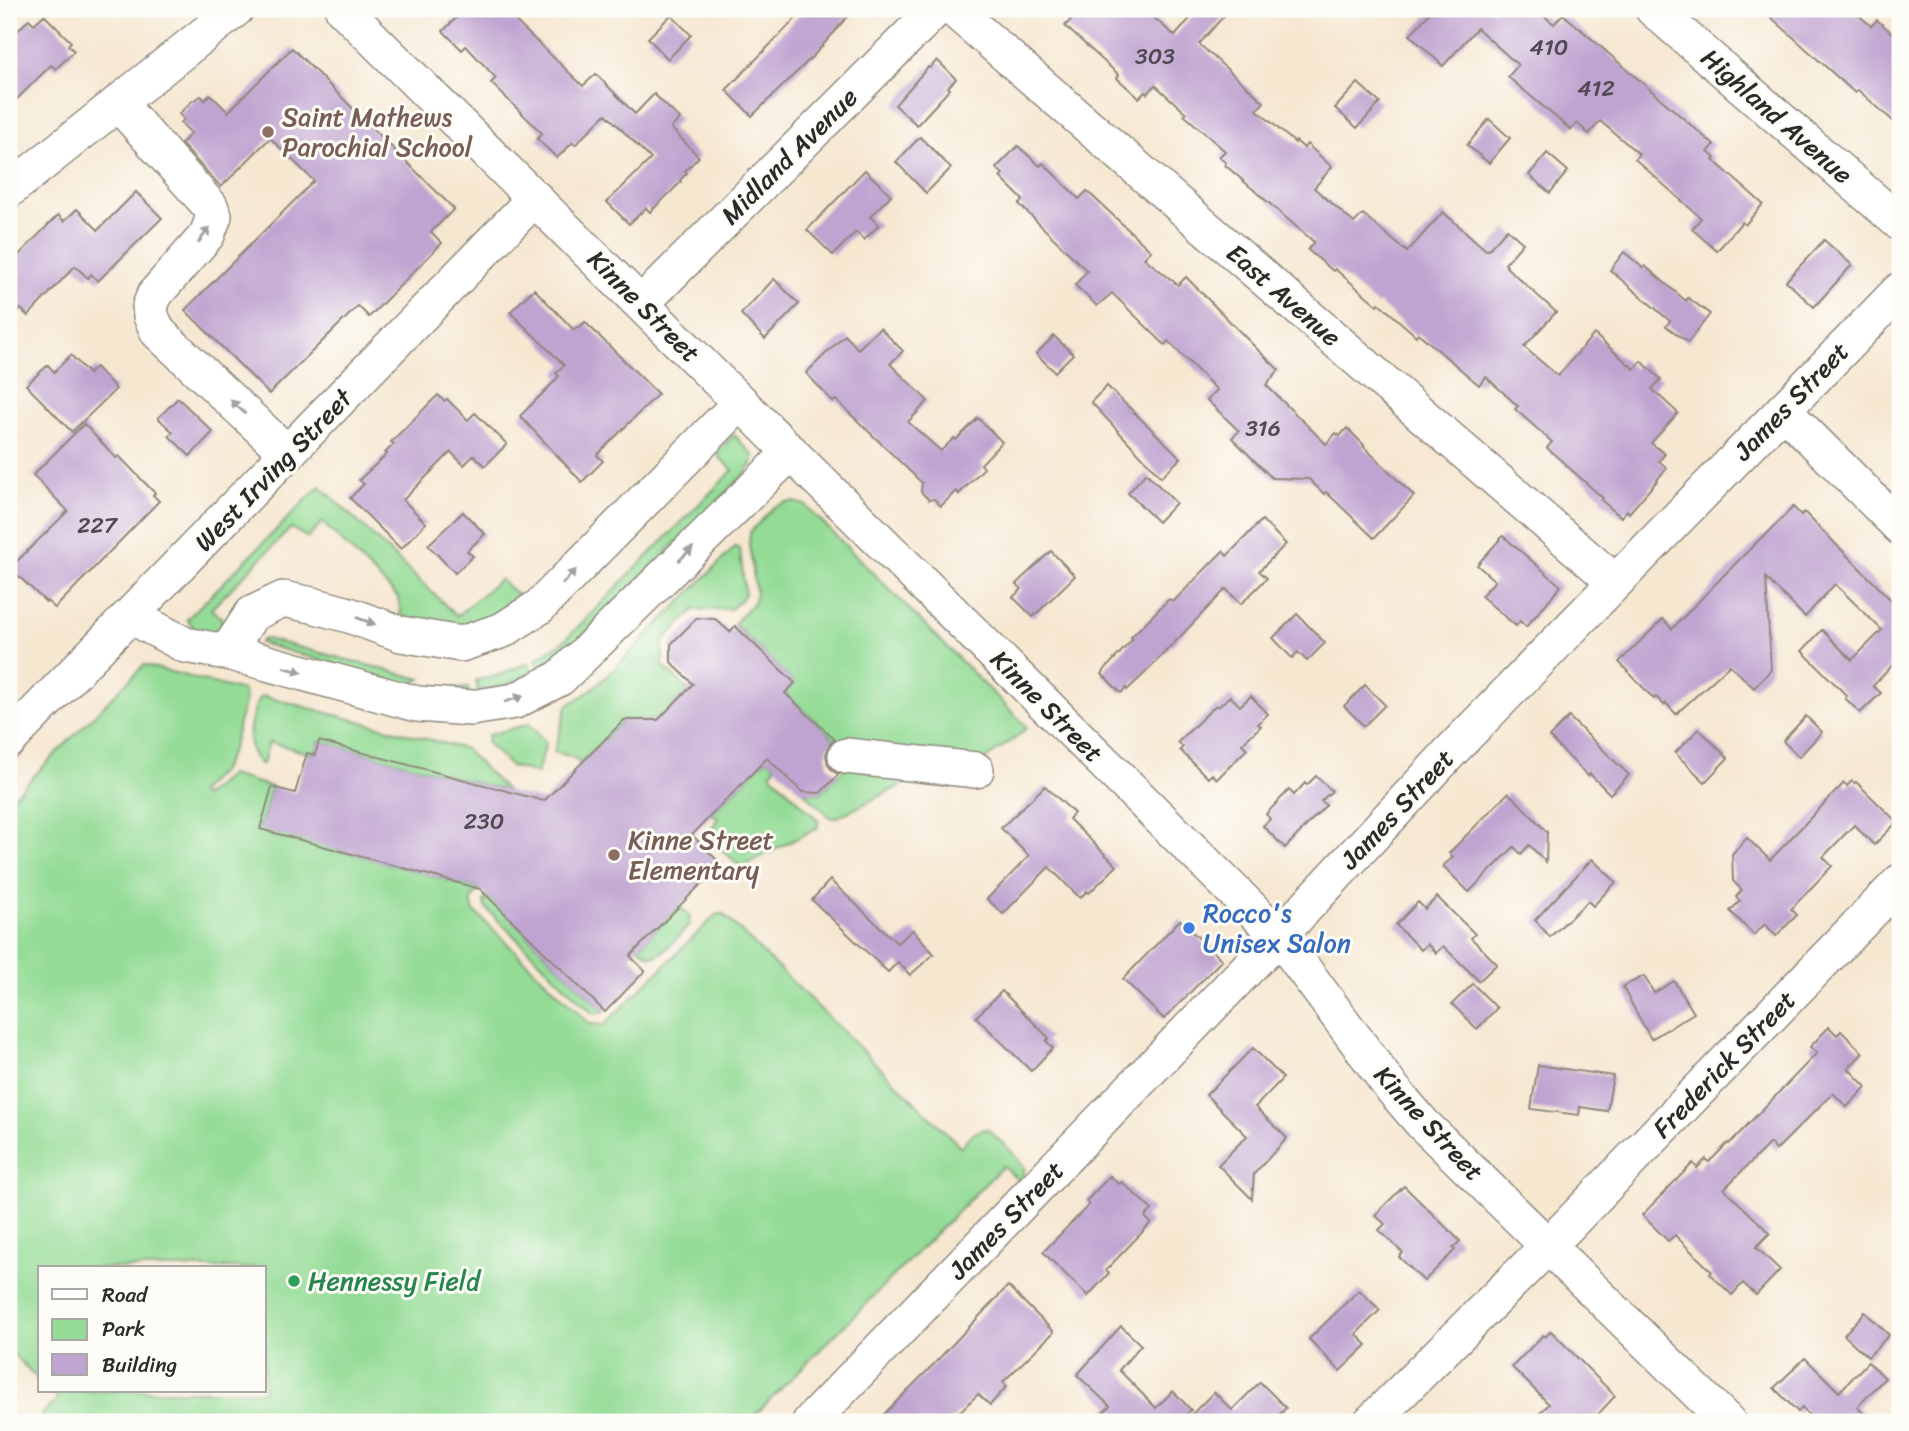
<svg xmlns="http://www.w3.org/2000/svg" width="1909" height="1431" font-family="Sriracha,sans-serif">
<rect width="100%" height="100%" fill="#fdfcf7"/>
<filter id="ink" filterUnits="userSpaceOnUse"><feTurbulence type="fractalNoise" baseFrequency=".0143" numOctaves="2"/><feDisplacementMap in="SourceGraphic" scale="14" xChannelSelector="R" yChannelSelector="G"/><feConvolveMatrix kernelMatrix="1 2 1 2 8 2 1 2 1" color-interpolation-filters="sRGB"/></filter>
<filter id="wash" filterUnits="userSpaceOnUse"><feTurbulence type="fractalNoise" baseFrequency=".00686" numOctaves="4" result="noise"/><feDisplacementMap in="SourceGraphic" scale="28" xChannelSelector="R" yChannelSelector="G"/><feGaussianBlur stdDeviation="1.57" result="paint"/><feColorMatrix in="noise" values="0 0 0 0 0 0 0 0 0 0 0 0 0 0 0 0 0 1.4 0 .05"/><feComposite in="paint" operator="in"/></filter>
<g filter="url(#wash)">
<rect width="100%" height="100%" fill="#f6e7d1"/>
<g fill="#94dc96" stroke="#608460" stroke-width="2">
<polygon points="734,435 754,456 752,464 746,473 560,658 540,670 535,660 564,641 733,470 719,457 718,451"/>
<polygon points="320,486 457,616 500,579 525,602 471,628 402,619 398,597 322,522 308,538 291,528 211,609 221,617 223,627 216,634 197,632 187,619"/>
<polygon points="787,502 794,502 805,505 1027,727 1017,737 984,760 846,750 785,693 794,683 734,624 753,603 756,593 749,544 750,532 774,507"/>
<polygon points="736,546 740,550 745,595 731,609 694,610 663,641 663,666 688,690 658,720 624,720 580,764 573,757 554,752 567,706 587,693 607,676"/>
<polygon points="267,639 421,679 416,681 415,684 416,686 442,689 468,688 469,693 435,693 260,643 262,640"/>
<polygon points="528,663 533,673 507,685 478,691 476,680 493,677"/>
<path d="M144 665 243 691 245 699 233 747 227 760 222 770 199 792 203 797 230 775 272 787 260 828 480 889 471 899 473 910 590 1024 604 1025 717 914H723L961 1147C967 1138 975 1130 987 1129L1009 1149 1025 1168 1021 1183 1003 1166 748 1422H34L58 1399 50 1391H264V1268H40V1381L9 1350V801Z"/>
<path d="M263 696 465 749 507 791 319 741 315 755 269 742 263 764H260C246 750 248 733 253 715 255 707 256 701 263 696Z"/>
<polygon points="529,724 546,743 537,773 510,766 487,743 488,735"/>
<polygon points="767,758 776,766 770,773 819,821 817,828 745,865 739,865 710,839 710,831 718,818 712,814"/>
<polygon points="847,766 912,780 836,818 831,818 804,792 820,793"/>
<polygon points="488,896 605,1012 593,1014 488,910 485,907 484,900"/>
<path d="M679 906 689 915 690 924C683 931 663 956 654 956 648 956 643 951 639 947Z"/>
</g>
<g id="blocks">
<g fill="#bfa3d0">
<polygon points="465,9 503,9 583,86 596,74 635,114 654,94 680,119 671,128 699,157 685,171 687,173 680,180 681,182 650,212 646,208 629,224 607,202 651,159 606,114 575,145 573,142 557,158 537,139 542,133 491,83 496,78 466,46 462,50 443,31"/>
<polygon points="805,9 854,9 816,53 752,116 726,90"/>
<polygon points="1081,9 1144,9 1175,36 1198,9 1230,9 1199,44 1264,102 1257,110 1295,143 1296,141 1304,148 1307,144 1332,167 1314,188 1354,223 1363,214 1407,252 1443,212 1486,250 1488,250 1507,229 1523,243 1505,264 1507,266 1506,267 1556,312 1524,347 1558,376 1594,334 1634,369 1641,361 1661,379 1652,389 1678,413 1651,443 1665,454 1659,461 1667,468 1655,482 1656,482 1629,513 1627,510 1621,517 1601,500 1603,498 1547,448 1552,442 1515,409 1518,406 1486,377 1479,385 1418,333 1416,336 1379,303 1377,305 1335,269 1333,271 1308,250 1314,242 1225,165 1226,163 1219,157 1225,151 1184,115 1186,113 1155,85 1147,94 1145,92 1139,98 1117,78 1119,75 1065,26"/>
<polygon points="1433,9 1536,9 1554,24 1563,14 1714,145 1708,152 1715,158 1713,160 1763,204 1745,225 1742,222 1717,251 1692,229 1701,218 1635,159 1639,154 1600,121 1589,134 1577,123 1571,130 1508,77 1518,65 1477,28 1443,66 1410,35"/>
<polygon points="1762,9 1852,9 1871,26 1877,20 1900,40 1900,127 1858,90 1855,93"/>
<polygon points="44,15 71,42 68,45 74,51 56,69 51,65 9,107 9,40 29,19 34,24"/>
<polygon points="671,15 691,35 668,59 648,38"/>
<polygon points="292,48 454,209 431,232 442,243 369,317 358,306 269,394 185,310 314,181 270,138 221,187 181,144 191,133 181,123 184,119 179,114 192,101 201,96 205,100 210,94 228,112"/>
<polygon points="937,60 956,79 948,87 950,89 917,125 895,105 928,67 930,68"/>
<polygon points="1358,83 1380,103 1357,128 1335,108"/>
<polygon points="1489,119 1510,138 1489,163 1467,145"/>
<polygon points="920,137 951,168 926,193 896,162"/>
<polygon points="1018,146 1040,166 1043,163 1079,199 1087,191 1151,251 1144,258 1178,285 1186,277 1257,349 1279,370 1266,385 1326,444 1336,433 1340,436 1347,428 1364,445 1363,446 1414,496 1374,538 1326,492 1324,494 1309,479 1272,478 1232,438 1239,431 1207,400 1217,390 1168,341 1165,345 1112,293 1097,306 1075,285 1087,271 1019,204 1023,200 1000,177 1003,174 996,168"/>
<polygon points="1547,153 1568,171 1550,193 1529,175"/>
<polygon points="865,170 891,195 870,217 879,225 864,240 856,232 833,255 807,230"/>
<polygon points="136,192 162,218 98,281 91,274 88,278 75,266 28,316 21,309 9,320 9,265 58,215 64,221 77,209 98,230"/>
<polygon points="1824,240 1852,265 1814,307 1786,281"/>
<polygon points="1624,252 1643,268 1645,266 1686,301 1688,298 1710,314 1688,342 1666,326 1670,321 1610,270"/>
<polygon points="774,279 799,304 765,339 741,314"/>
<polygon points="534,289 574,330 577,327 579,328 585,322 658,394 597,455 603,461 582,482 520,416 552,384 559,376 556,373 564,365 510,312"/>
<polygon points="880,328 903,351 890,364 928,401 908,422 941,451 954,438 956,440 978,418 1002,442 981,464 984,468 959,494 956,491 941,506 934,499 929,500 921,492 922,483 836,400 833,402 806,373 845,335 858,349"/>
<polygon points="1054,336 1073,354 1055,372 1036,354"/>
<polygon points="71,355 89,374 96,367 116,389 72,432 26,385 48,365 54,372"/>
<polygon points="1107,386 1181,458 1161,477 1091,402"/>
<polygon points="438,395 444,401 447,399 468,420 475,413 507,444 485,466 474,455 464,465 451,452 403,500 426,523 401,549 350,498 364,484 359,480 387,454 385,453 394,444 391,442"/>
<polygon points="178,398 213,432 190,456 169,436 173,432 158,418"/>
<polygon points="84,424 116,458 119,456 144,482 155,493 153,495 159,501 55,608 47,601 46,602 10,568 68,511 33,475"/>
<polygon points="1146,473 1176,503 1158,522 1128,493"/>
<polygon points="1793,507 1801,515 1804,512 1900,609 1900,657 1873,686 1881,693 1860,713 1845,698 1847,696 1802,651 1822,630 1852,660 1882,630 1835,584 1805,617 1766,578 1771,670 1754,688 1730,665 1676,714 1666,703 1664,705 1656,697 1654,699 1619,662 1663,619 1672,629 1724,575 1763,536 1764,537"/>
<polygon points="463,512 485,534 467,551 473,556 455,573 428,545"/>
<polygon points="1262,520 1286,544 1259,571 1267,578 1241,604 1226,589 1144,674 1127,690 1126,688 1121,693 1102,674 1106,668 1133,639 1131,637 1169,599 1173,602 1223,551 1227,556"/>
<polygon points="1503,536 1561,586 1526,627 1520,621 1516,626 1481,596 1495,581 1477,565"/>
<polygon points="1051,551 1075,576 1033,617 1013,597 1022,589 1016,584"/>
<polygon points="1297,614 1325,643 1307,661 1298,652 1292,658 1273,638"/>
<polygon points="697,618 715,619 730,632 735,626 795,683 785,693 835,740 829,745 826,755 828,765 834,772 839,774 820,793 802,792 767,758 692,835 721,864 630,956 645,971 605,1012 480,889 260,829 272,787 295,793 307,753 315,755 319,741 544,801 624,720 658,720 693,684 671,662 671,644"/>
<polygon points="1365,685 1385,705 1364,726 1344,706"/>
<polygon points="1230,696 1240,706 1251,696 1268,714 1258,724 1261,726 1242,744 1247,749 1217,779 1212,774 1208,778 1180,750 1183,747 1178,742 1216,705 1218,707"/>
<polygon points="1806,716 1822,732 1799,757 1783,741"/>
<polygon points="1569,717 1629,775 1610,794 1590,774 1588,776 1549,737"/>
<polygon points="1699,729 1728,758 1705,782 1675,753"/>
<polygon points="1316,776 1332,791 1321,801 1326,805 1285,848 1263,826 1270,819 1266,814 1289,790 1294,795 1305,783 1307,785"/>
<polygon points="1852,781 1854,783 1856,782 1897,822 1874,845 1854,825 1823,857 1832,866 1791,909 1797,915 1776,936 1765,924 1754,935 1730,911 1740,901 1736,897 1742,890 1733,881 1732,854 1747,838 1770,860 1844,783 1847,786"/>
<polygon points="1045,786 1074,813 1069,819 1117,866 1089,893 1087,891 1080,898 1049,867 1003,914 987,899 1029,856 1001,828"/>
<polygon points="1508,793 1515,799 1547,832 1546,862 1529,845 1521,854 1514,847 1469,892 1443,866 1453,857 1449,853"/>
<polygon points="1592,859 1616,882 1593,906 1588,901 1550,937 1535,920"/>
<polygon points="830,880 897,943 913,930 934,954 910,975 898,962 888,972 812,900"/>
<polygon points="1437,897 1475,934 1471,938 1497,964 1479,981 1443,946 1436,953 1427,944 1421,950 1396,925 1418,902 1425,909"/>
<polygon points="1180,920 1222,960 1164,1019 1123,979"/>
<polygon points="1644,976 1654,993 1674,981 1694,1013 1651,1039 1623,988 1624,986"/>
<polygon points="1473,984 1497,1008 1477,1029 1452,1004"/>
<polygon points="1002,991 1049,1038 1046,1041 1053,1048 1031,1071 976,1017"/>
<polygon points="1829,1027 1837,1035 1841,1031 1863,1053 1848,1068 1866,1087 1847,1107 1833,1093 1776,1150 1770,1143 1724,1189 1770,1233 1756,1247 1780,1270 1756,1295 1743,1283 1732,1295 1710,1274 1712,1272 1675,1235 1668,1241 1642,1215 1693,1163 1697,1168 1706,1159 1709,1162 1728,1143 1729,1144 1817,1053 1810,1047"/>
<polygon points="1253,1048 1283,1078 1255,1107 1287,1138 1254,1174 1252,1199 1218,1165 1247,1136 1206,1095"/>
<polygon points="1538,1065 1613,1076 1607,1111 1580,1107 1579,1115 1531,1109"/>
<polygon points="1110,1176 1119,1184 1122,1182 1152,1210 1145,1217 1151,1223 1106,1270 1109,1273 1088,1296 1043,1252 1089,1205 1086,1201"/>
<polygon points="1404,1186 1460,1241 1453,1248 1455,1250 1424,1281 1399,1257 1403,1253 1379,1230 1385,1224 1375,1215"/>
<polygon points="1008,1286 1054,1332 1003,1382 1007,1386 990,1405 978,1394 949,1422 876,1422 931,1367"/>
<polygon points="1359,1290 1380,1310 1356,1334 1367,1345 1340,1371 1309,1339"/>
<polygon points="1865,1312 1889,1335 1868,1357 1844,1335"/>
<polygon points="1121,1326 1141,1345 1119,1370 1156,1408 1173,1391 1191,1410 1177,1422 1093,1422 1110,1406 1077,1375"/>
<polygon points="1551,1331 1615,1396 1591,1422 1531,1422 1549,1404 1512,1367 1543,1335 1545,1337"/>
<polygon points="1805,1358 1839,1392 1868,1362 1885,1378 1857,1407 1872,1422 1816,1422 1802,1408 1798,1412 1774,1388"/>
<polygon points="1260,1382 1286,1408 1272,1422 1184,1422 1214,1392 1232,1410"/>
</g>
</g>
</g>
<g filter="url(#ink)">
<use href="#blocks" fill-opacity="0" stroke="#90897e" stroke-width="2"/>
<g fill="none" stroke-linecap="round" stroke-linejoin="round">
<defs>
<g id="minor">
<polyline points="343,9 1279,936 1390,1086 1422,1123 1728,1422"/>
<polyline points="953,9 1615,582"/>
<polyline points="1653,9 1900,223"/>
<polyline points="118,103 210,206 214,216 207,235 155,294 150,306 151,316 158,332 288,454"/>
<polyline points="9,190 236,9"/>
<polyline points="642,303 936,9"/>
<polyline points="1783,410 1900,527"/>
<polyline points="131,616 185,645 227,652 417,704 471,708 515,701 560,678 791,452"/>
<polyline points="227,652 252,614 283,599 312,605 349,615 401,634 461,644 503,630 539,607 741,402"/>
<polyline points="9,740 535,198"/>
<polyline points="846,756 976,770"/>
<polyline points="810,1422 1279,936 1453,749 1900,290"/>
<polyline points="1371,1422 1548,1246 1900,882"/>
</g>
</defs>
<use href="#minor" stroke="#90897e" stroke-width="38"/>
<use href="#minor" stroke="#fff" stroke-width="35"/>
</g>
<defs><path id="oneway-solid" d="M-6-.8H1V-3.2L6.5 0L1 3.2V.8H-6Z" transform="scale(1.75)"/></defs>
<g fill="#a0a0a0">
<use href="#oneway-solid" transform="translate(204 235) rotate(-54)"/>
<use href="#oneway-solid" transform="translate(238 407) rotate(-137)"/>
<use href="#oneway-solid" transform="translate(686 554) rotate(-44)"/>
<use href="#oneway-solid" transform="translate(569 577) rotate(-46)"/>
<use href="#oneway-solid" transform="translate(366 621) rotate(20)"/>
<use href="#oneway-solid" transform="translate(293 670) rotate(15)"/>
<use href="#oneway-solid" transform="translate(514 699) rotate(-18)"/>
</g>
</g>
<g fill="#8d6e63" stroke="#fdfcf7" stroke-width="2.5">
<circle cx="268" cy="132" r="7"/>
<circle cx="614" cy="855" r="7"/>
</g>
<circle fill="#3f7fe0" stroke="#fdfcf7" stroke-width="2.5" cx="1189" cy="928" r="7"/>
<circle fill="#2e9e5b" stroke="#fdfcf7" stroke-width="2.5" cx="294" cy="1281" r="7"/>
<g text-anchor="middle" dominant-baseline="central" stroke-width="6" stroke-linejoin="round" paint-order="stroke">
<g font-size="23" fill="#504954">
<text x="1549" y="47">410</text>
<text x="1155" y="56">303</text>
<text x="1596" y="88">412</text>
<text x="1263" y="428">316</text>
<text x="97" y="525">227</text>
<text x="484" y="821">230</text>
</g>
<g font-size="26" fill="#2b2b2b" stroke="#fdfcf7">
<text transform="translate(1777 116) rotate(41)">Highland Avenue</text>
<text transform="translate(789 156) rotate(-45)">Midland Avenue</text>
<text transform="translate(1284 295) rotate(41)">East Avenue</text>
<text transform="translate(644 306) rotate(45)">Kinne Street</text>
<text transform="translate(1791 401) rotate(-46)">James Street</text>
<text transform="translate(273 470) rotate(-46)">West Irving Street</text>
<text transform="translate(1047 706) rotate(45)">Kinne Street</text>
<text transform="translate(1397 809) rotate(-47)">James Street</text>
<text transform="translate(1724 1064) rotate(-46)">Frederick Street</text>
<text transform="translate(1429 1123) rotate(47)">Kinne Street</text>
<text transform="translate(1006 1220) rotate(-46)">James Street</text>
</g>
<g font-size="26" fill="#785e54" stroke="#fdfcf7" text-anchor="start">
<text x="282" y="117">Saint Mathews<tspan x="282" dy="30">Parochial School</tspan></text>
<text x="628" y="840">Kinne Street<tspan x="628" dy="30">Elementary</tspan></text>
</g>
<g font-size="26" fill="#366cbe" stroke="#fdfcf7" text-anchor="start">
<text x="1203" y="913">Rocco's<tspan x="1203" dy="30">Unisex Salon</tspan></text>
</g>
<g font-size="26" fill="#27864d" stroke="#fdfcf7" text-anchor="start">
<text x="308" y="1281">Hennessy Field</text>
</g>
</g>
<rect width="1909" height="1431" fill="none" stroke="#fdfcf7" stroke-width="35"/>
<rect x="38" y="1266" width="228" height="126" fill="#fdfcf7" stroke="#a9a8a5" stroke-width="2"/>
<rect x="52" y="1289" width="35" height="10" fill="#ffffff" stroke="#a9a8a5" stroke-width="2"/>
<text x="102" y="1302" font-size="21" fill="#2b2b2b">Road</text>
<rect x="52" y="1319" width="35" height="21" fill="#94dc96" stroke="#a9a8a5" stroke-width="2"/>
<text x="102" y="1336" font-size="21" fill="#2b2b2b">Park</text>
<rect x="52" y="1354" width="35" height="21" fill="#bfa3d0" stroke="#a9a8a5" stroke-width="2"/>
<text x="102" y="1372" font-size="21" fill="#2b2b2b">Building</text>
</svg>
